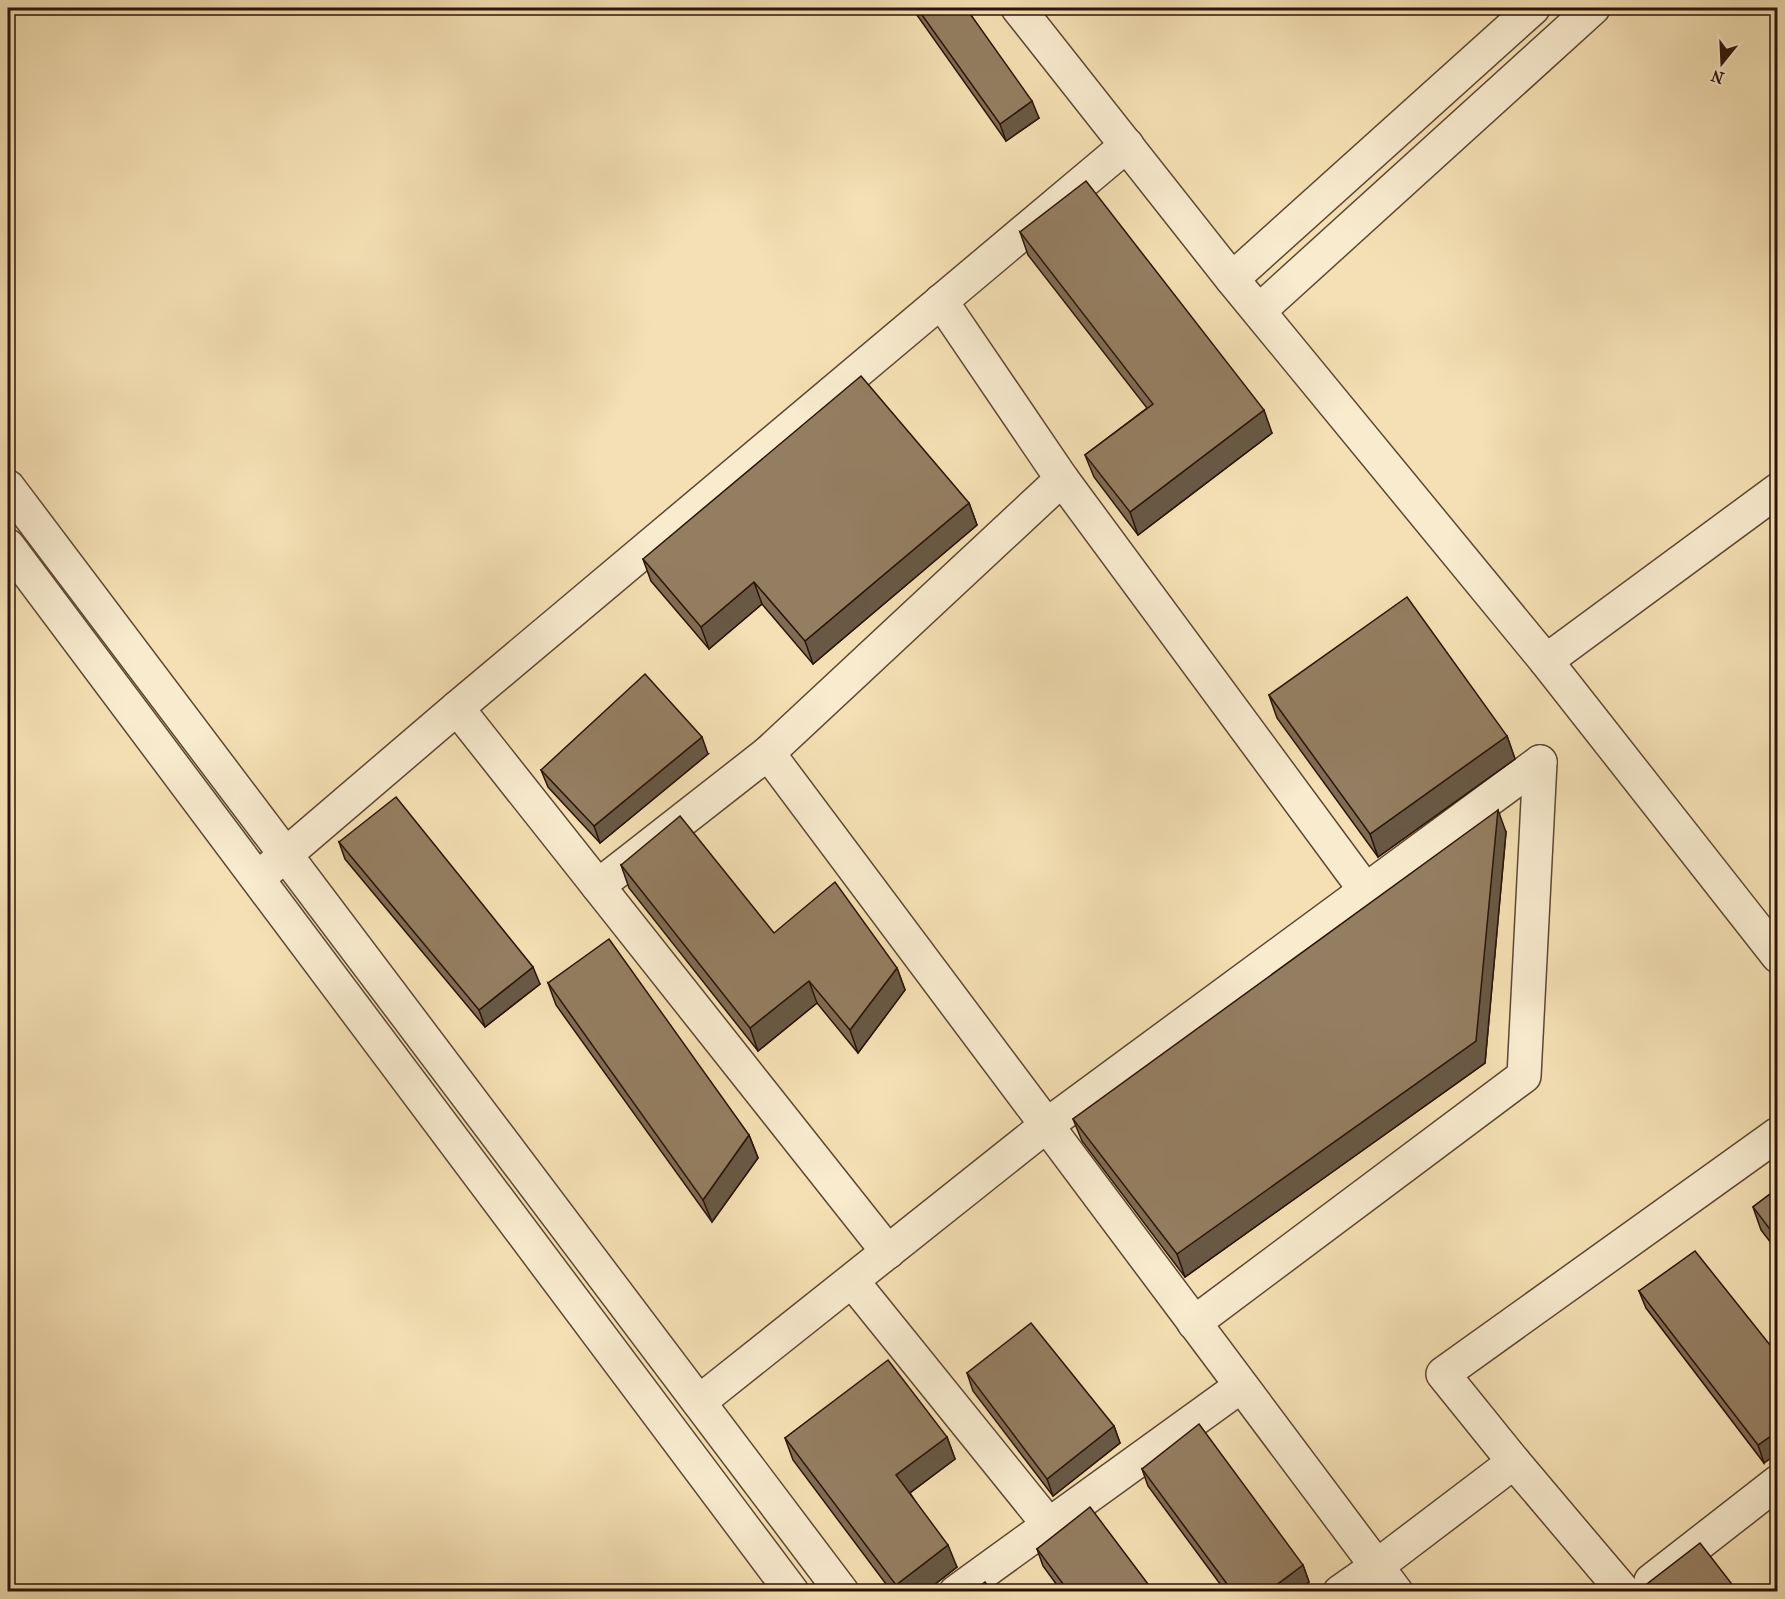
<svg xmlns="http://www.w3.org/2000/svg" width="1785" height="1599" font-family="'IM FELL French Canon',serif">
<rect width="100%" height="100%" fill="#f4e0b4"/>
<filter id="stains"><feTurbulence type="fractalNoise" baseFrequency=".00333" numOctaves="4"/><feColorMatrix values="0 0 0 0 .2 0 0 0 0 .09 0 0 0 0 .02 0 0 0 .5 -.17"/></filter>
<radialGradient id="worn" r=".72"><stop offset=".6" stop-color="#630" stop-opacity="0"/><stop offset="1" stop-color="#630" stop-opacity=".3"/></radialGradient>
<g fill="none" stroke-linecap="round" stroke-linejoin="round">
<defs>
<g id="minor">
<polyline points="1018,8 1232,279 1546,661 1778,956"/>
<polyline points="1232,279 1533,8"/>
<polyline points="941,301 1062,479 1366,891"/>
<polyline points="1259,311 1593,8"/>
<polyline points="8,487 842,1592"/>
<polyline points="8,546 792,1592"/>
<polyline points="1546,661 1778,490"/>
<polyline points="457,708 888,1252"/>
<polyline points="768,753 1396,1592"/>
<polyline points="270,868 457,708 1127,145"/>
<polyline points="598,886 768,753 1062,479"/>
<polyline points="852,1281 1049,1525"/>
<polyline points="1194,1323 1524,1076 1540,762"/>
<polyline points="699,1402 1047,1125 1540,762"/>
<polyline points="1651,1581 1778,1482"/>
<polyline points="956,1592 1241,1386"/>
<polyline points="1340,1592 1377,1566 1514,1462"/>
<polyline points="1624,1592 1514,1462 1443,1374 1778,1134"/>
</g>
</defs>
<use href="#minor" stroke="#5d4733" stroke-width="36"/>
<use href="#minor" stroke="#f8ebce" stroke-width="33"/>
</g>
<g fill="#7f6c53" stroke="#2b1408" stroke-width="1.5">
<polygon points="912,8 966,8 1039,118 1006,141"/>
<polygon points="1020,232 1272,433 1138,535 1094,477 1085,455 1147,408 1028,255"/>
<polygon points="969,503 977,525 813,664 762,604 709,649 651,581 643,559"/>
<polygon points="1269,695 1507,736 1515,759 1378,857 1277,718"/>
<polygon points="708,754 600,843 548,787 541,770"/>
<polygon points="1506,832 1485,1063 1185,1277 1082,1141 1073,1119"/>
<polygon points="339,842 540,984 485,1027 345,859"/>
<polygon points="621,865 774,933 897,968 905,990 858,1053 817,1003 758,1051 629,888"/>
<polygon points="548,983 749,1135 758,1158 712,1222 556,1005"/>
<polygon points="1778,1188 1778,1252 1761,1230 1753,1207"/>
<polygon points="1639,1291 1778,1355 1764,1463 1646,1308"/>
<polygon points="967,1373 1114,1426 1120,1443 1053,1496 973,1391"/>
<polygon points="947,1437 955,1459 910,1493 957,1567 925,1592 892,1592 793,1460 785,1438"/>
<polygon points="1142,1469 1303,1565 1309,1582 1297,1592 1226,1592 1148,1486"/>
<polygon points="1037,1549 1154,1592 1062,1592 1043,1566"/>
</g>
<g fill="#685844" stroke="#2b1408" stroke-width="1.5">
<polygon points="1032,101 1039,118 1006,141 1000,124"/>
<polygon points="1264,410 1272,433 1138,535 1130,512"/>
<polygon points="969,503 977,525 813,664 805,641"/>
<polygon points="754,582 762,604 709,649 701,627"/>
<polygon points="1507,736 1515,759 1378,857 1370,834"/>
<polygon points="702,737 708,754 600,843 594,826"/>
<polygon points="1498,810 1506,832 1485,1063 1185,1277 1177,1254"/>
<polygon points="533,967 540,984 485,1027 479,1010"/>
<polygon points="897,968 905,990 858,1053 850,1030"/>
<polygon points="809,981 817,1003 758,1051 750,1028"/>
<polygon points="749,1135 758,1158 712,1222 703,1200"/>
<polygon points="1114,1426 1120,1443 1053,1496 1047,1479"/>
<polygon points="1778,1431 1778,1453 1764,1463 1758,1445"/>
<polygon points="947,1437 955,1459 904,1497 896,1475"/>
<polygon points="948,1545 957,1567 925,1592 899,1592 896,1585"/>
<polygon points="1303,1565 1309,1582 1297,1592 1267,1592"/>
</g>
<g fill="#947e61" stroke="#2b1408" stroke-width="1.5">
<polygon points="917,8 966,8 1032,101 1000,124"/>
<polygon points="1086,181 1264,410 1130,512 1085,455 1153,404 1020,232"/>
<polygon points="861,376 969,503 805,641 754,582 701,627 643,559"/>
<polygon points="1407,597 1507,736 1370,834 1269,695"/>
<polygon points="645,674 702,737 594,826 541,770"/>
<polygon points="396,797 533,967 479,1010 339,842"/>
<polygon points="1498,810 1476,1041 1177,1254 1073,1119"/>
<polygon points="680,816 774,933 835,882 897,968 850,1030 809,981 750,1028 621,865"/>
<polygon points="609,939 749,1135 703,1200 548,983"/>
<polygon points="1778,1188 1778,1240 1753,1207"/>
<polygon points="1695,1251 1778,1355 1778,1431 1758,1445 1639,1291"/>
<polygon points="1031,1323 1114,1426 1047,1479 967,1373"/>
<polygon points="888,1360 947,1437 896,1475 948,1545 896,1585 785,1438"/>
<polygon points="1199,1424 1303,1565 1267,1592 1233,1592 1142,1469"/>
<polygon points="1090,1507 1154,1592 1069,1592 1037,1549"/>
<polygon points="1700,1543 1738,1592 1653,1592 1647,1584"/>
<polygon points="985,1582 992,1592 972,1592"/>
</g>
<rect width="1785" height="1599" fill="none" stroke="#f4e0b4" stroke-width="30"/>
<rect x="9" y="9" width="1767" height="1581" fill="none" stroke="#2b1408" stroke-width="3"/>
<rect x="15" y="15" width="1755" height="1569" fill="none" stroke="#2b1408" stroke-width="1.5"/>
<g transform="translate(1722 63) rotate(198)" stroke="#f8ebce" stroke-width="4.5" paint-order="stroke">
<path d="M0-4.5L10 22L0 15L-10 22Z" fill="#2b1408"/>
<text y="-9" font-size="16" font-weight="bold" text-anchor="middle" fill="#2b1408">N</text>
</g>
<rect width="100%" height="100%" filter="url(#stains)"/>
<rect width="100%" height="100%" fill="url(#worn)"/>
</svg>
